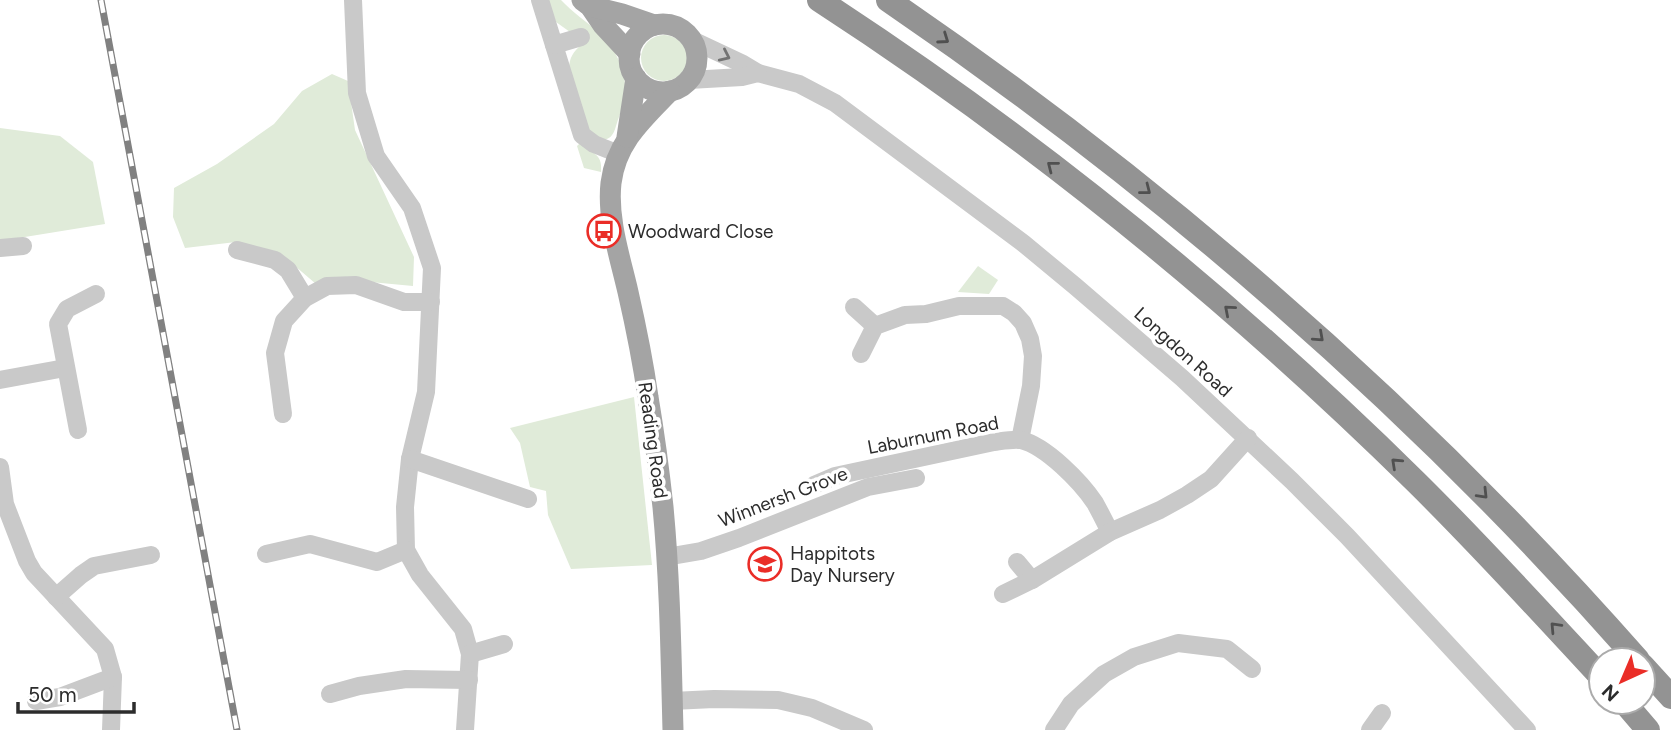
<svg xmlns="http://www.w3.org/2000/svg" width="1671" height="730" font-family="Figtree,sans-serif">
<rect width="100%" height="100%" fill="#fff"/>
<g fill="#e0ebd9">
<path d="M548 0H561C572 12 586 21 598 32 612 44 624 65 625 84 627 98 620 113 616 126 612 141 605 141 592 138L569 70C569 58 573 52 582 44L570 32 556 22Z"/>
<circle cx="664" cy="58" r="23"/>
<polygon points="332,74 348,81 355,130 414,257 413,286 328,278 316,284 281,254 236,242 185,248 173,217 174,188 217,164 274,124 302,91"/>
<polygon points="0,128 60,136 93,162 105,224 0,241"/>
<path d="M580 143C591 154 603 152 601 172L584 168 577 146Z"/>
<polygon points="978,266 998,280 989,294 958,292"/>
<polygon points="634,397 652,565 571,569 548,515 546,491 530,487 520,443 510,428"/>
</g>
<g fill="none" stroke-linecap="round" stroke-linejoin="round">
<g stroke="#c9c9c9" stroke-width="18">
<polyline points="353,0 357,93 376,156 412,208 432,268 426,392 410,459 405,507 406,550 420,575 463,629 470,654 465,730"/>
<polyline points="540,0 582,135 594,144 619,154"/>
<polyline points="692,40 743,64 758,73 799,84 835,103 1023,243 1075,286 1182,378 1292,481 1347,536 1527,730"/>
<polyline points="554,45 581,37"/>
<polyline points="689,80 742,77 758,73"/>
<polyline points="0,248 23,246"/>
<polyline points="237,250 275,260 288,270 305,298"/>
<polyline points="854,307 875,326"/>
<polyline points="861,354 875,326 905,315 926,314 959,306 1003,306 1014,313 1023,323 1030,339 1033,356 1031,386 1020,440"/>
<polyline points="0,380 65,368"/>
<polyline points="283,414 275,353 284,321 305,298 327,286 356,285 404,302 431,302"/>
<polyline points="78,430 58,324 67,309 96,294"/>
<polyline points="410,459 528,499"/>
<polyline points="0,467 5,504 27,561 34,573 105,649 113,677 111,730"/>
<path d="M814 485 835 476 994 442C1002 441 1013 439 1021 440 1046 446 1081 482 1095 503 1100 512 1105 522 1110 532"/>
<polyline points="266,554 310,544 377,562 406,550"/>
<polyline points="666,557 701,551 739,538 868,487 916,478"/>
<polyline points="1017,562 1032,580"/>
<polyline points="1003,594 1032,580 1110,532 1160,510 1187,495 1211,479 1248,438"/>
<polyline points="56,597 81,575 94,566 151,555"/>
<polyline points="470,654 504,644"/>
<polyline points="330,694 359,686 406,679 469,680"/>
<polyline points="36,701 60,697 113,677"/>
<polyline points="672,701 714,699 778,700 812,708 864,730"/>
<polyline points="1054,730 1071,704 1104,674 1134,657 1178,643 1227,649 1252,669"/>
<polyline points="1370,730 1382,713"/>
</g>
<g stroke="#a4a4a4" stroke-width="21">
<polyline points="582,0 590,6 603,25 630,54"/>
<polyline points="590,6 622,14 654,25"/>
<circle cx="663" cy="58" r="34"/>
<path d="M670 91C643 119 616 142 611 183 607 219 620 257 628 292 636 327 643 362 648 397 654 433 659 470 663 507 670 581 671 656 673 730"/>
<polyline points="627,137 636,78"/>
</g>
<g stroke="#939393" stroke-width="24">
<path d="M819 0C1033 139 1233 302 1415 481 1479 544 1540 611 1601 677"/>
<path d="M888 0C1164 188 1417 409 1638 660"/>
<polyline points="1643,666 1671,697"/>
<polyline points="1624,702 1648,730"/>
</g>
<defs>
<polyline id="rail" points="101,0 237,730"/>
</defs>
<use href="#rail" stroke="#818181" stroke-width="7"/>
<use href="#rail" stroke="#fff" stroke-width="4.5" stroke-dasharray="13" stroke-linecap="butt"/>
</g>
<defs><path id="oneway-chevron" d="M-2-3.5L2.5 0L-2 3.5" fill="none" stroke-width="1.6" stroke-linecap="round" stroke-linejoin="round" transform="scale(1.75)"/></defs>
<g stroke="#505050">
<use href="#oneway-chevron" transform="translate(944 39) rotate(35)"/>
<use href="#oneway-chevron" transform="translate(1052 166) rotate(-142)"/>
<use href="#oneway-chevron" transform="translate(1146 190) rotate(38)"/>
<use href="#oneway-chevron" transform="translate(1229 310) rotate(-139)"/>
<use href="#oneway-chevron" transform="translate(1319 337) rotate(42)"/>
<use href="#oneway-chevron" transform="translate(1396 463) rotate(-137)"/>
<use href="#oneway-chevron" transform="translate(1483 494) rotate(46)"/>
<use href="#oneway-chevron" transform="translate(1555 627) rotate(-133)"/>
</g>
<use stroke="#737373" href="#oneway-chevron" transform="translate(725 56) rotate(25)"/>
<defs>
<symbol id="bus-ring" viewBox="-11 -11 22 22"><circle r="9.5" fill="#fff" stroke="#ea2d27" stroke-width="1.5"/><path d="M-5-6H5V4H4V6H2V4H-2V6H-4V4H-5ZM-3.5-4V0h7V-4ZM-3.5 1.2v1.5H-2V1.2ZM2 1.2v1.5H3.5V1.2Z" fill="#ea2d27"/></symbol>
<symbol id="school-ring" viewBox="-11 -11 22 22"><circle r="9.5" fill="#fff" stroke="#ea2d27" stroke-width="1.5"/><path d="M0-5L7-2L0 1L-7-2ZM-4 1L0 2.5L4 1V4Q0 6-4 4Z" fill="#ea2d27"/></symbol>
</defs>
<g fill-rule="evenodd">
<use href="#bus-ring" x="585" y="212" width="38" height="38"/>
<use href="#school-ring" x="746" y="545" width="38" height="38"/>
</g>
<g text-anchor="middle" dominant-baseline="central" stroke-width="7" stroke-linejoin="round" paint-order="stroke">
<g font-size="19" fill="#2c2c2c" stroke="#fff" text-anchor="start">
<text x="628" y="231">Woodward Close</text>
<text x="790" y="553">Happitots<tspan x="790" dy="22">Day Nursery</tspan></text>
</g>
<g font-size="19" fill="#2c2c2c" stroke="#fff">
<text transform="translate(1183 352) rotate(42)">Longdon Road</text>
<text transform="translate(933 435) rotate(-11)">Laburnum Road</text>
<text transform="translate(653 440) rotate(82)">Reading Road</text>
<text transform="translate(783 497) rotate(-21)">Winnersh Grove</text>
</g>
</g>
<g transform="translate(1622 681) rotate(224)"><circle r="33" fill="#ffffff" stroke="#ababab" stroke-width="2"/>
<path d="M0-5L12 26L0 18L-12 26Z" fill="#ea2d27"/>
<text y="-10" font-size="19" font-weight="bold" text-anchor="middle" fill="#2c2c2c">N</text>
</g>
<path d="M18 702v10h116v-10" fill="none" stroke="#2c2c2c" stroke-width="3.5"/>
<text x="28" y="702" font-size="21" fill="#2c2c2c" stroke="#ffffff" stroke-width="5" paint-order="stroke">50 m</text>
</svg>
